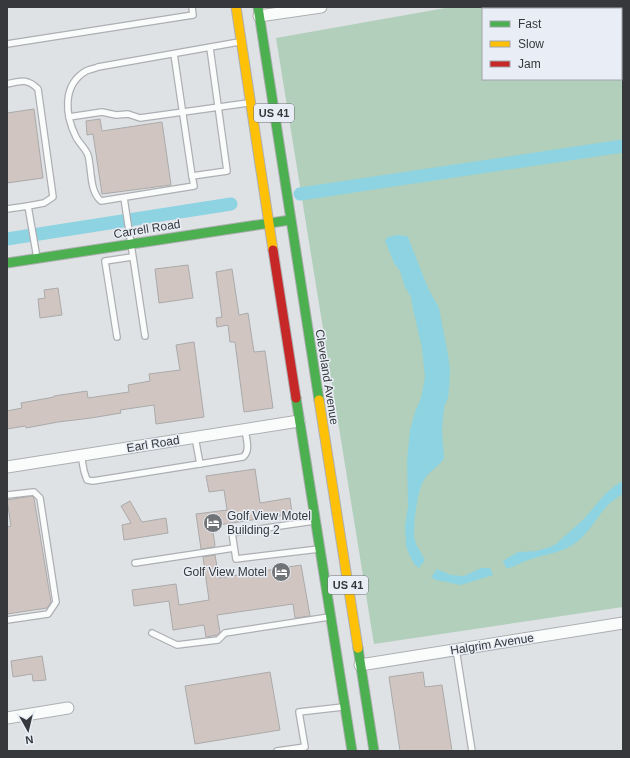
<svg xmlns="http://www.w3.org/2000/svg" width="630" height="758" font-family="Arial,sans-serif">
<rect width="100%" height="100%" fill="#dfe2e5"/>
<path fill="#b1cfbb" fill-rule="evenodd" d="M451 7H623V607L374 644 276 38ZM483 9H621V79H483Z"/>
<g fill="#8ed3e1">
<path d="M398 235 406 236 408 237 428 288 439 308 448 355 450 370 449 388 448 398 444 407 442 431 444 458C439 467 429 471 424 480 417 491 412 529 415 541 417 547 422 554 425 560L419 568 414 564 409 554 406 546 405 526 408 507 407 461 410 430 415 412 421 398 425 377 424 368 422 348 413 309 411 297 405 287 400 271 394 263 385 241 388 237Z"/>
<path d="M623 481V494C600 506 596 526 578 541 564 553 544 554 526 561 520 563 513 568 506 568L503 561 518 552 536 551 550 547 556 544 584 519 605 494 616 485Z"/>
<polygon points="481,568 490,568 493,575 461,585 436,580 431,577 437,569 451,575 464,576"/>
</g>
<g fill="none" stroke-linecap="round" stroke-linejoin="round">
<g stroke="#8ed3e1" stroke-width="13">
<polyline points="300,194 623,146"/>
<polyline points="7,239 231,204"/>
</g>
</g>
<g fill="#d1c5c1" stroke="#aaaaab">
<polygon points="34,109 43,178 7,183 7,113"/>
<polygon points="100,119 102,131 162,122 171,185 102,194 93,134 87,135 86,121"/>
<polygon points="188,265 193,298 159,303 155,269"/>
<polygon points="232,269 239,315 248,313 254,352 265,351 273,408 244,412 235,342 230,342 228,325 217,327 216,318 222,317 216,272"/>
<polygon points="58,288 62,315 40,318 38,299 45,298 44,290"/>
<polygon points="194,342 204,417 156,424 154,405 120,410 121,413 91,418 58,422 26,428 25,426 7,429 7,411 22,408 21,403 54,397 54,396 87,391 88,398 129,392 128,385 150,381 149,374 180,370 176,345"/>
<polygon points="255,469 260,503 290,498 292,514 212,526 215,545 214,547 201,549 196,514 227,510 224,490 209,492 206,476"/>
<polygon points="32,496 34,498 51,602 47,608 7,614 7,527 11,526 7,500"/>
<polygon points="130,501 142,522 166,518 168,533 124,540 122,525 131,523 121,506"/>
<polygon points="215,555 219,578 301,565 310,616 295,618 293,604 217,615 220,632 217,635 206,637 204,625 173,630 169,601 134,606 132,590 176,584 179,605 209,600 203,557"/>
<polygon points="42,656 46,680 33,681 32,674 13,677 11,661"/>
<polygon points="270,672 280,730 195,744 185,686"/>
<polygon points="423,672 425,687 442,685 452,751 400,751 389,677"/>
</g>
<g fill="none" stroke-linecap="round" stroke-linejoin="round">
<defs>
<g id="lane">
<polyline points="7,44 193,15 192,7"/>
<path d="M210 48 227 171 192 176 194 186 101 201C89 191 92 169 88 155 85 148 79 143 76 137 65 115 62 85 86 71 90 69 94 69 98 67L239 42"/>
<polyline points="174,54 192,176"/>
<path d="M7 84C21 81 27 78 38 89L53 197 44 203 28 206"/>
<polyline points="69,117 102,112 116,115 128,114 140,118 248,103"/>
<polyline points="124,198 145,336"/>
<polyline points="7,209 28,206 37,258"/>
<polyline points="117,337 105,261 132,257"/>
<polyline points="195,437 200,464"/>
<path d="M81 455 84 471 87 480 93 481 243 457C251 451 246 439 245 429"/>
<polyline points="7,495 34,492 40,498 56,602 48,614 7,620"/>
<polyline points="314,521 232,533 236,559 319,549"/>
<polyline points="135,563 234,548"/>
<polyline points="152,633 177,645 218,640 225,633 329,617"/>
<polyline points="456,649 472,751"/>
<polyline points="277,751 305,747 299,712 343,707"/>
</g>
<g id="street">
<polyline points="259,16 321,7"/>
<polyline points="7,467 299,421"/>
<polyline points="360,665 623,623"/>
<polyline points="7,718 68,708"/>
</g>
<g id="fast">
<polyline points="258,7 319,400"/>
<polyline points="7,263 290,220"/>
<polyline points="296,398 352,751"/>
<polyline points="358,648 374,751"/>
</g>
<g id="slow">
<polyline points="236,7 273,250"/>
<polyline points="319,400 358,648"/>
</g>
<polyline id="jam" points="273,250 296,398"/>
</defs>
<use href="#lane" stroke="#aeafb2" stroke-width="8"/>
<use href="#street" stroke="#aeafb2" stroke-width="13"/>
<use href="#fast" stroke="#aeafb2" stroke-width="11"/>
<use href="#slow" stroke="#aeafb2" stroke-width="11"/>
<use href="#jam" stroke="#aeafb2" stroke-width="11"/>
<use href="#lane" stroke="#fafbfb" stroke-width="5.5"/>
<use href="#street" stroke="#fafbfb" stroke-width="11"/>
<use href="#fast" stroke="#4caf50" stroke-width="9"/>
<use href="#slow" stroke="#ffc107" stroke-width="9"/>
<use href="#jam" stroke="#c62828" stroke-width="9"/>
</g>
<defs>
<symbol id="hotel-disc" viewBox="-11 -11 22 22"><circle r="9.5" fill="#717476" stroke="#e9eef6"/><path d="M-6-4.5h1.5V1H6V5H4.5V3h-9V5H-6ZM-4 0a1.8 1.8 0 1 1 3.6 0ZM.5 0V-2.5h3Q6-2.5 6 0Z" fill="#fff"/></symbol>
</defs>
<g fill-rule="evenodd">
<use href="#hotel-disc" x="202" y="512" width="22" height="22"/>
<use href="#hotel-disc" x="270" y="561" width="22" height="22"/>
</g>
<g text-anchor="middle" dominant-baseline="central" stroke-width="3" stroke-linejoin="round" paint-order="stroke">
<g fill="#e9eef6" stroke="#6c6f73" stroke-width="1">
<rect x="254" y="104" width="40" height="18" rx="3"/>
<rect x="328" y="576" width="40" height="18" rx="3"/>
</g>
<g font-size="11" font-weight="bold" fill="#36383b">
<text x="274" y="113">US 41</text>
<text x="348" y="585">US 41</text>
</g>
<g font-size="12" fill="#36383b" stroke="#e9eef6">
<text transform="translate(147 229) rotate(-9)">Carrell Road</text>
<text transform="translate(327 377) rotate(81)">Cleveland Avenue</text>
<text transform="translate(153 444) rotate(-9)">Earl Road</text>
<text transform="translate(492 644) rotate(-9)">Halgrim Avenue</text>
</g>
<g font-size="12" fill="#36383b" stroke="#e9eef6" text-anchor="start">
<text x="227" y="516">Golf View Motel<tspan x="227" dy="14">Building 2</tspan></text>
<text x="267" y="572" text-anchor="end">Golf View Motel</text>
</g>
</g>
<rect width="630" height="758" fill="none" stroke="#36383b" stroke-width="16"/>
<rect x="482" y="8" width="140" height="72" fill="#e9eef6" stroke="#a1a5ab"/>
<rect x="490" y="21" width="20" height="6" fill="#4caf50" stroke="#a1a5ab"/>
<text x="518" y="28" font-size="12" fill="#36383b">Fast</text>
<rect x="490" y="41" width="20" height="6" fill="#ffc107" stroke="#a1a5ab"/>
<text x="518" y="48" font-size="12" fill="#36383b">Slow</text>
<rect x="490" y="61" width="20" height="6" fill="#c62828" stroke="#a1a5ab"/>
<text x="518" y="68" font-size="12" fill="#36383b">Jam</text>
<g transform="translate(28 730) rotate(172)" stroke="#e9eef6" stroke-width="3" paint-order="stroke">
<path d="M0-3L7 15L0 10L-7 15Z" fill="#36383b"/>
<text y="-6" font-size="11" font-weight="bold" text-anchor="middle" fill="#36383b">N</text>
</g>
</svg>
